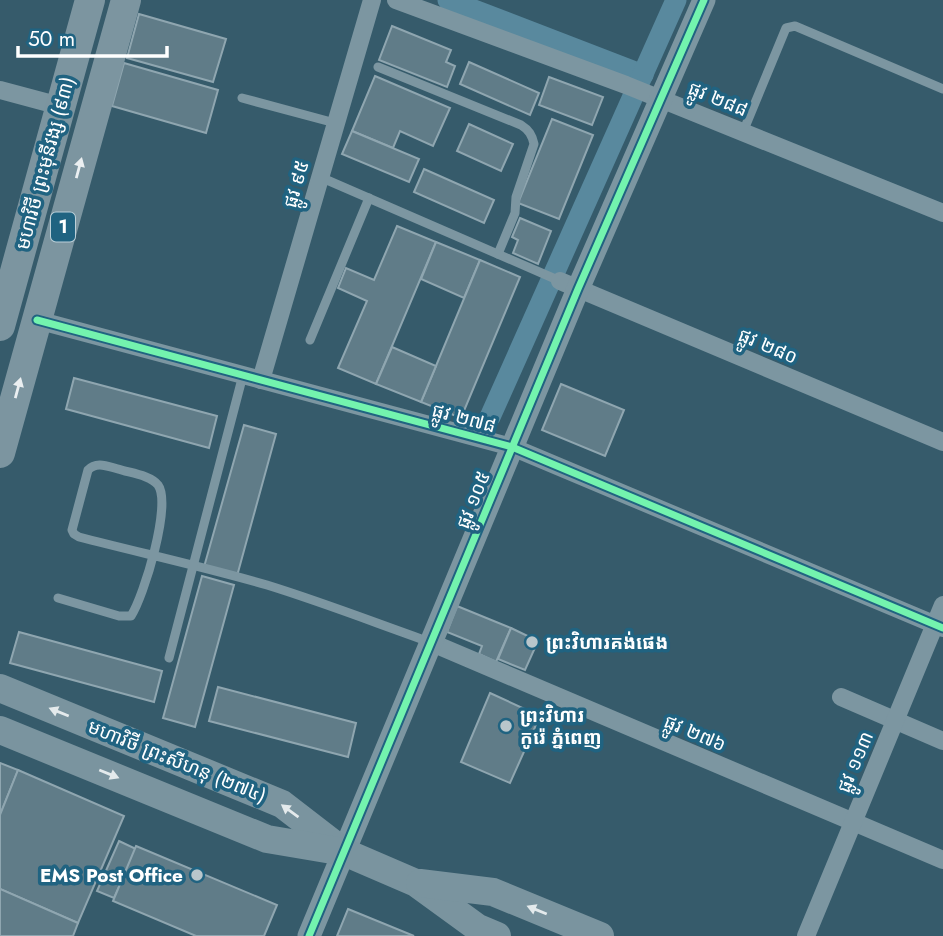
<svg xmlns="http://www.w3.org/2000/svg" width="943" height="936" font-family="Jost,'Noto Sans Khmer',sans-serif">
<rect width="100%" height="100%" fill="#365b6b"/>
<g fill="none" stroke-linecap="round" stroke-linejoin="round">
<g stroke="#59899e" stroke-width="21">
<polyline points="448,0 643,75"/>
<polyline points="490,417 676,0"/>
</g>
</g>
<g fill="#607c88" stroke="#8fa6b0" stroke-width="2">
<polygon points="139,14 226,39 213,82 127,58"/>
<polygon points="392,26 451,50 446,62 455,66 447,87 379,60"/>
<polygon points="469,62 539,93 530,115 460,84"/>
<polygon points="124,63 218,90 206,133 112,106"/>
<polygon points="375,76 450,108 433,146 400,131 393,148 352,131"/>
<polygon points="549,77 603,97 592,125 539,105"/>
<polygon points="552,119 593,135 559,219 518,203"/>
<polygon points="469,124 513,144 501,171 457,151"/>
<polygon points="352,131 419,159 409,182 342,154"/>
<polygon points="424,169 494,200 484,223 414,192"/>
<polygon points="520,218 551,231 538,264 513,253 518,240 512,237"/>
<polygon points="397,226 436,242 376,384 338,368 367,301 338,288 346,268 374,280"/>
<polygon points="436,242 480,260 464,298 421,279"/>
<polygon points="480,260 520,277 461,418 421,402"/>
<polygon points="392,347 436,366 421,402 376,384"/>
<polygon points="74,378 217,416 209,448 66,409"/>
<polygon points="561,384 624,410 605,456 542,430"/>
<polygon points="244,425 276,434 237,576 204,567"/>
<polygon points="202,576 234,585 195,727 163,718"/>
<polygon points="457,606 511,628 496,662 479,654 482,646 447,632"/>
<polygon points="511,628 538,641 525,670 498,659"/>
<polygon points="19,632 162,671 154,702 10,663"/>
<polygon points="218,687 356,723 348,757 209,721"/>
<polygon points="490,693 540,716 510,783 461,762"/>
<polygon points="0,763 18,770 0,815"/>
<polygon points="18,770 124,816 78,923 0,889 0,815"/>
<polygon points="119,841 136,849 114,898 97,891"/>
<polygon points="136,846 277,905 264,936 196,936 113,901"/>
<polygon points="0,889 78,923 73,936 0,936"/>
<polygon points="348,909 414,936 337,936"/>
</g>
<g fill="none" stroke-linecap="round" stroke-linejoin="round">
<g stroke="#7c96a1" stroke-width="9">
<path d="M378 67 521 125C529 130 532 135 534 144L516 197 515 213 498 254"/>
<polyline points="242,98 335,123"/>
<polyline points="743,132 786,28 795,26 943,89"/>
<polyline points="320,177 560,281"/>
<polyline points="310,340 369,198"/>
<path d="M58 598 119 616H131C144 596 172 504 158 485 150 475 130 473 118 469 107 466 96 461 88 470L72 530 74 534 79 537C141 553 205 567 267 585 322 602 376 623 430 642"/>
<polyline points="169,658 243,375"/>
</g>
<g stroke="#7c96a1" stroke-width="18">
<polyline points="396,0 626,85 943,213"/>
<polyline points="0,90 60,106"/>
<polyline points="560,281 943,442"/>
<polyline points="37,320 512,447 943,628"/>
<polyline points="261,380 372,0"/>
<polyline points="432,643 943,860"/>
<polyline points="841,697 943,741"/>
<polyline points="806,936 943,605"/>
</g>
<polyline stroke="#7c96a1" stroke-width="23" points="309,936 578,289 704,0"/>
<g stroke="#7a949f" stroke-width="28">
<polyline points="0,688 282,804 339,848"/>
<polyline points="0,730 267,839 344,852 416,883 478,928 497,936"/>
<polyline points="420,883 493,892 600,936"/>
</g>
<g stroke="#7c95a0" stroke-width="30">
<polyline points="0,326 90,0"/>
<polyline points="0,453 126,0"/>
</g>
<defs>
<g id="cycleway">
<polyline points="37,320 512,447 943,628"/>
<polyline points="309,936 578,289 704,0"/>
</g>
</defs>
<use href="#cycleway" stroke="#206381" stroke-width="11"/>
<use href="#cycleway" stroke="#73f3ae" stroke-width="7"/>
</g>
<defs><path id="oneway-solid" d="M-6-.8H1V-3.2L6.5 0L1 3.2V.8H-6Z" transform="scale(1.75)"/></defs>
<g fill="#ebeff1">
<use href="#oneway-solid" transform="translate(79 168) rotate(-75)"/>
<use href="#oneway-solid" transform="translate(18 388) rotate(-75)"/>
</g>
<g fill="#e4eaec">
<use href="#oneway-solid" transform="translate(59 712) rotate(-158)"/>
<use href="#oneway-solid" transform="translate(109 774) rotate(22)"/>
<use href="#oneway-solid" transform="translate(290 811) rotate(-144)"/>
<use href="#oneway-solid" transform="translate(537 910) rotate(-158)"/>
</g>
<g fill="#b9c6cb" stroke="#206381" stroke-width="2.5">
<circle cx="532" cy="642" r="7"/>
<circle cx="506" cy="726" r="7"/>
<circle cx="197" cy="875" r="7"/>
</g>
<g text-anchor="middle" dominant-baseline="central" stroke-width="7" stroke-linejoin="round" paint-order="stroke">
<rect fill="#206381" stroke="#bcd0d9" stroke-width="2" x="51" y="212.5" width="24" height="29" rx="5"/>
<g font-size="18" font-weight="bold" fill="#fff">
<text x="63" y="227">1</text>
</g>
<g font-size="19" fill="#fff" stroke="#206381">
<text transform="translate(718 99) rotate(22)">ផ្លូវ ២៨៨</text>
<text transform="translate(45 163) rotate(-75)">មហាវិថី ព្រះមុនីវង្ស (៩៣)</text>
<text transform="translate(296 184) rotate(-74)">ផ្លូវ ៩៥</text>
<text transform="translate(768 346) rotate(23)">ផ្លូវ ២៨០</text>
<text transform="translate(464 418) rotate(15)">ផ្លូវ ២៧៨</text>
<text transform="translate(473 500) rotate(-68)">ផ្លូវ ១០៥</text>
<text transform="translate(695 733) rotate(23)">ផ្លូវ ២៧៦</text>
<text transform="translate(177 761) rotate(22)">មហាវិថី ព្រះសីហនុ (២៧៤)</text>
<text transform="translate(855 762) rotate(-67)">ផ្លូវ ១១៣</text>
</g>
<g font-size="19" font-weight="bold" fill="#fff" stroke="#206381" text-anchor="start">
<text x="546" y="642">ព្រះវិហារគង់ផេង</text>
<text x="520" y="715">ព្រះវិហារ<tspan x="520" dy="22">កូរ៉េ ភ្នំពេញ</tspan></text>
<text x="183" y="875" text-anchor="end">EMS Post Office</text>
</g>
</g>
<path d="M18 46v10h149v-10" fill="none" stroke="#ffffff" stroke-width="3.5"/>
<text x="28" y="46" font-size="21" fill="#ffffff" stroke="#206381" stroke-width="5" paint-order="stroke">50 m</text>
</svg>
